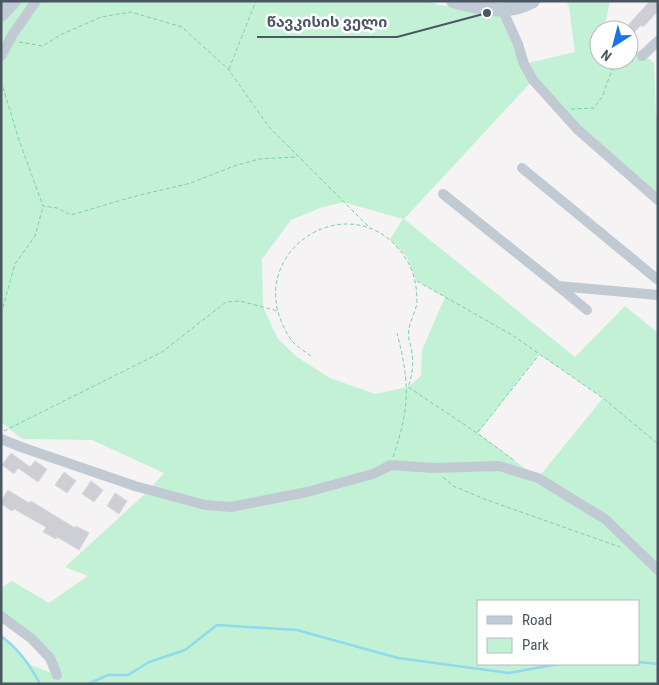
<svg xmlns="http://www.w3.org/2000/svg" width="659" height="685" font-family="'Roboto Condensed','Noto Sans Georgian',sans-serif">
<rect width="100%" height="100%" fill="#f5f3f3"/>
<path fill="#c3f1d5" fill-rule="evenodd" d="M1 1H428L439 5 481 9 453 1H533L503 11 524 64 575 52 569 7 566 1H610L605 25 612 30H599V60H629V43L654 63 656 113 658 119V200L533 80 404 219 575 357 625 306 658 333V684H1V636L12 644 31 665 56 675 50 658 1 616V588L12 581 49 603 88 576 65 567 146 493 164 473 92 440 22 439 1 422ZM343 202 403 219 390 239 407 257 416 280 445 297 422 350 421 376 408 387 375 394 330 378 297 357 278 339 263 307 262 259 291 220 320 208ZM539 354 603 398 538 478 478 433ZM478 601H638V664H478Z"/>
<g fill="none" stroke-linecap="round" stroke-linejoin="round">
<g stroke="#90daee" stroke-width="2.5">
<path d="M1 636C19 649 30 665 40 684"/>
<polyline points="638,662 658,664"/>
<polyline points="88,684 108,675 128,675 149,662 185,650 217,625 297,630 398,658 509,673 558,664"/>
</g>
</g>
<g fill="#cdcfd5" stroke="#d7d9de">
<polygon points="650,1 655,1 658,4 658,11 643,27 641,25 629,38 629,24"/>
<polygon points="11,453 30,467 35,461 47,469 38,482 18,468 14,474 2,465"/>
<polygon points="64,472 76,481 67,493 55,485"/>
<polygon points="91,481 103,490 94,502 82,494"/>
<polygon points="8,490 29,503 31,501 75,528 76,526 89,533 79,550 57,537 56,539 43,532 46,527 14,509 12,511 1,504 1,501"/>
<polygon points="115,493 127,501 119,514 107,506"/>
</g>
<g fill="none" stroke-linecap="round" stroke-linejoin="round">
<g stroke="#7ad0a6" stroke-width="1" stroke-dasharray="4 2.5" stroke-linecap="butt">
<polyline points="19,42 43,46 60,35 101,17 131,12 182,27 229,70 269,127 368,226"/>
<polyline points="229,69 256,1"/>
<polyline points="1,81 19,140 43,206 57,208 71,215 132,197 191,183 234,166 259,159 297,157"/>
<polyline points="571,109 594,108 602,97 612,70 635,60"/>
<polyline points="417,281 512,335 603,398 658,444"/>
<polyline points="1,314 15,264 35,236 43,207"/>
<path d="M311 356C305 352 298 347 293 342 286 334 281 322 278 312 260 242 349 193 397 247 412 263 417 281 417 302 416 311 411 319 409 328 407 338 411 344 412 353 414 365 412 376 408 387L477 433 515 461"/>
<polyline points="4,431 162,352 226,302 240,301 278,311"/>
<polyline points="478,432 539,355"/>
<path d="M393 457C410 407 410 384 397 333"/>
<polyline points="443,477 453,486 487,500 620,547"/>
</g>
<g stroke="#c1cad2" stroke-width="10">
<polyline points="503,11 518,44 524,64 533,80 577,129 658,200"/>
<polyline points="1,56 13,34 36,1"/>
<polyline points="642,56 658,41"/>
<polyline points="522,168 658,280"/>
<polyline points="443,194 558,286 658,295"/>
<polyline points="559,287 587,310"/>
<polyline points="1,439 21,447 135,486 205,505 231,507 307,492 373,474 391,465 433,468 499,466 538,478 605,519 658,570"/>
<polyline points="1,616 32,639 50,658 57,675"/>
</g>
<g stroke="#c1cbd6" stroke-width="14">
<path d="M453 1C481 8 505 16 533 1"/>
<polyline points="1,15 14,1"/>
</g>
</g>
<path fill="none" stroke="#4a5661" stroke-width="2" d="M487 13L397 37H257"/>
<circle fill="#4a5661" stroke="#fff" stroke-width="2" cx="487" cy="13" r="5"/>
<g font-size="15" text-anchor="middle" font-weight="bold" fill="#4a5661" stroke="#fff" stroke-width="5" stroke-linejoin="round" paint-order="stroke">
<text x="327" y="27">წავკისის ველი</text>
</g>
<rect width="659" height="685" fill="none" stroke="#4a5661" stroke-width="5"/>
<rect x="477" y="600" width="162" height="65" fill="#ffffff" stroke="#b7bbc0"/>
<rect x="487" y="616" width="25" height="8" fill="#c1cbd6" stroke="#b7bbc0"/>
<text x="522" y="625" font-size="15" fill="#4a5661">Road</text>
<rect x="487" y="638" width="25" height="15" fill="#c3f1d5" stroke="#b7bbc0"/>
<text x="522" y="650" font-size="15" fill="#4a5661">Park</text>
<g transform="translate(614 45) rotate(216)"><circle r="24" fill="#ffffff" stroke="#b7bbc0"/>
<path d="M0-4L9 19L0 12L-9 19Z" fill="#1a73e8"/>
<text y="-8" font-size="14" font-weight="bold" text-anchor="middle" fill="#4a5661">N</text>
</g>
</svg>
